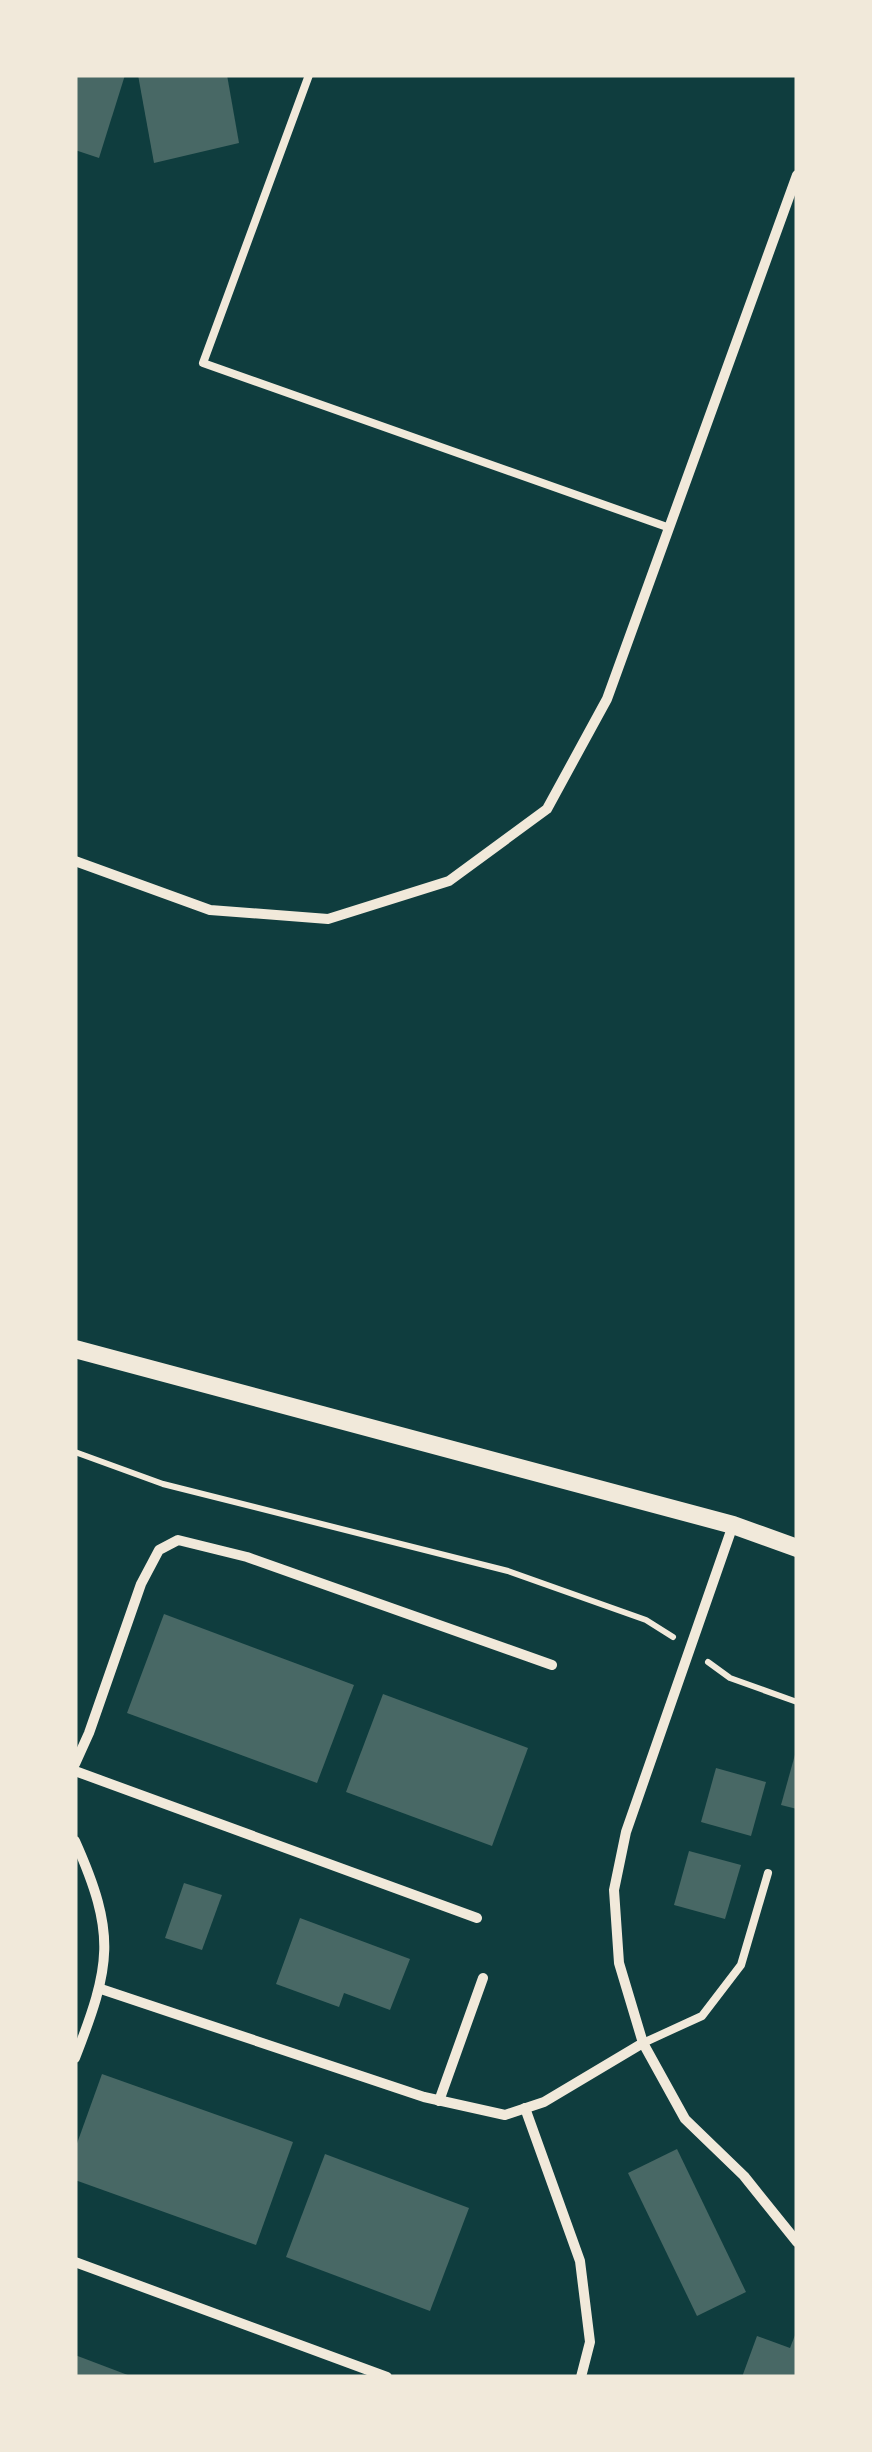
<svg xmlns="http://www.w3.org/2000/svg" width="872" height="2452" font-family="'Zilla Slab',serif">
<rect width="100%" height="100%" fill="#0f3d3e"/>
<g fill="#486865">
<polygon points="75,75 125,75 99,158 75,150"/>
<polygon points="138,75 227,75 239,143 154,163"/>
<polygon points="164,1614 354,1685 317,1783 127,1713"/>
<polygon points="383,1694 528,1748 492,1846 346,1792"/>
<polygon points="796,1751 797,1751 797,1809 781,1805"/>
<polygon points="716,1768 766,1782 751,1836 701,1822"/>
<polygon points="689,1851 741,1865 725,1919 674,1905"/>
<polygon points="184,1883 222,1895 202,1950 165,1938"/>
<polygon points="300,1918 410,1959 390,2010 344,1993 339,2007 276,1984"/>
<polygon points="102,2074 293,2142 256,2245 75,2180 75,2149"/>
<polygon points="677,2149 746,2292 697,2316 628,2173"/>
<polygon points="325,2154 469,2208 430,2311 286,2257"/>
<polygon points="797,2330 797,2377 742,2377 757,2336 790,2348"/>
<polygon points="75,2355 133,2377 75,2377"/>
</g>
<g fill="none" stroke-linecap="round" stroke-linejoin="round">
<g stroke="#f1e9da" stroke-width="6">
<polyline points="75,1452 163,1484 508,1571 646,1620 673,1637"/>
<polyline points="708,1662 730,1678 797,1702"/>
</g>
<g stroke="#f1e9da" stroke-width="8">
<polyline points="309,75 203,363 667,527"/>
<polyline points="643,2043 702,2016 741,1965 768,1873"/>
</g>
<g stroke="#f1e9da" stroke-width="10">
<polyline points="75,861 210,910 328,919 449,881 547,809 607,699 797,175"/>
<polyline points="733,1525 626,1832 614,1890 619,1963 643,2043 685,2119 744,2176 797,2242"/>
<polyline points="75,1764 89,1733 141,1584 159,1550 178,1540 247,1557 552,1665"/>
<polyline points="75,1771 477,1918"/>
<path d="M75 1841C117 1935 111 1965 75 2058"/>
<polyline points="101,1989 424,2097 505,2115 544,2102 643,2043"/>
<polyline points="439,2101 483,1978"/>
<polyline points="525,2108 580,2261 590,2342 581,2377"/>
<polyline points="75,2262 387,2377"/>
</g>
<polyline stroke="#f1e9da" stroke-width="18" points="75,1349 733,1525 797,1548"/>
</g>
<rect width="872" height="2452" fill="none" stroke="#f1e9da" stroke-width="155"/>
</svg>
